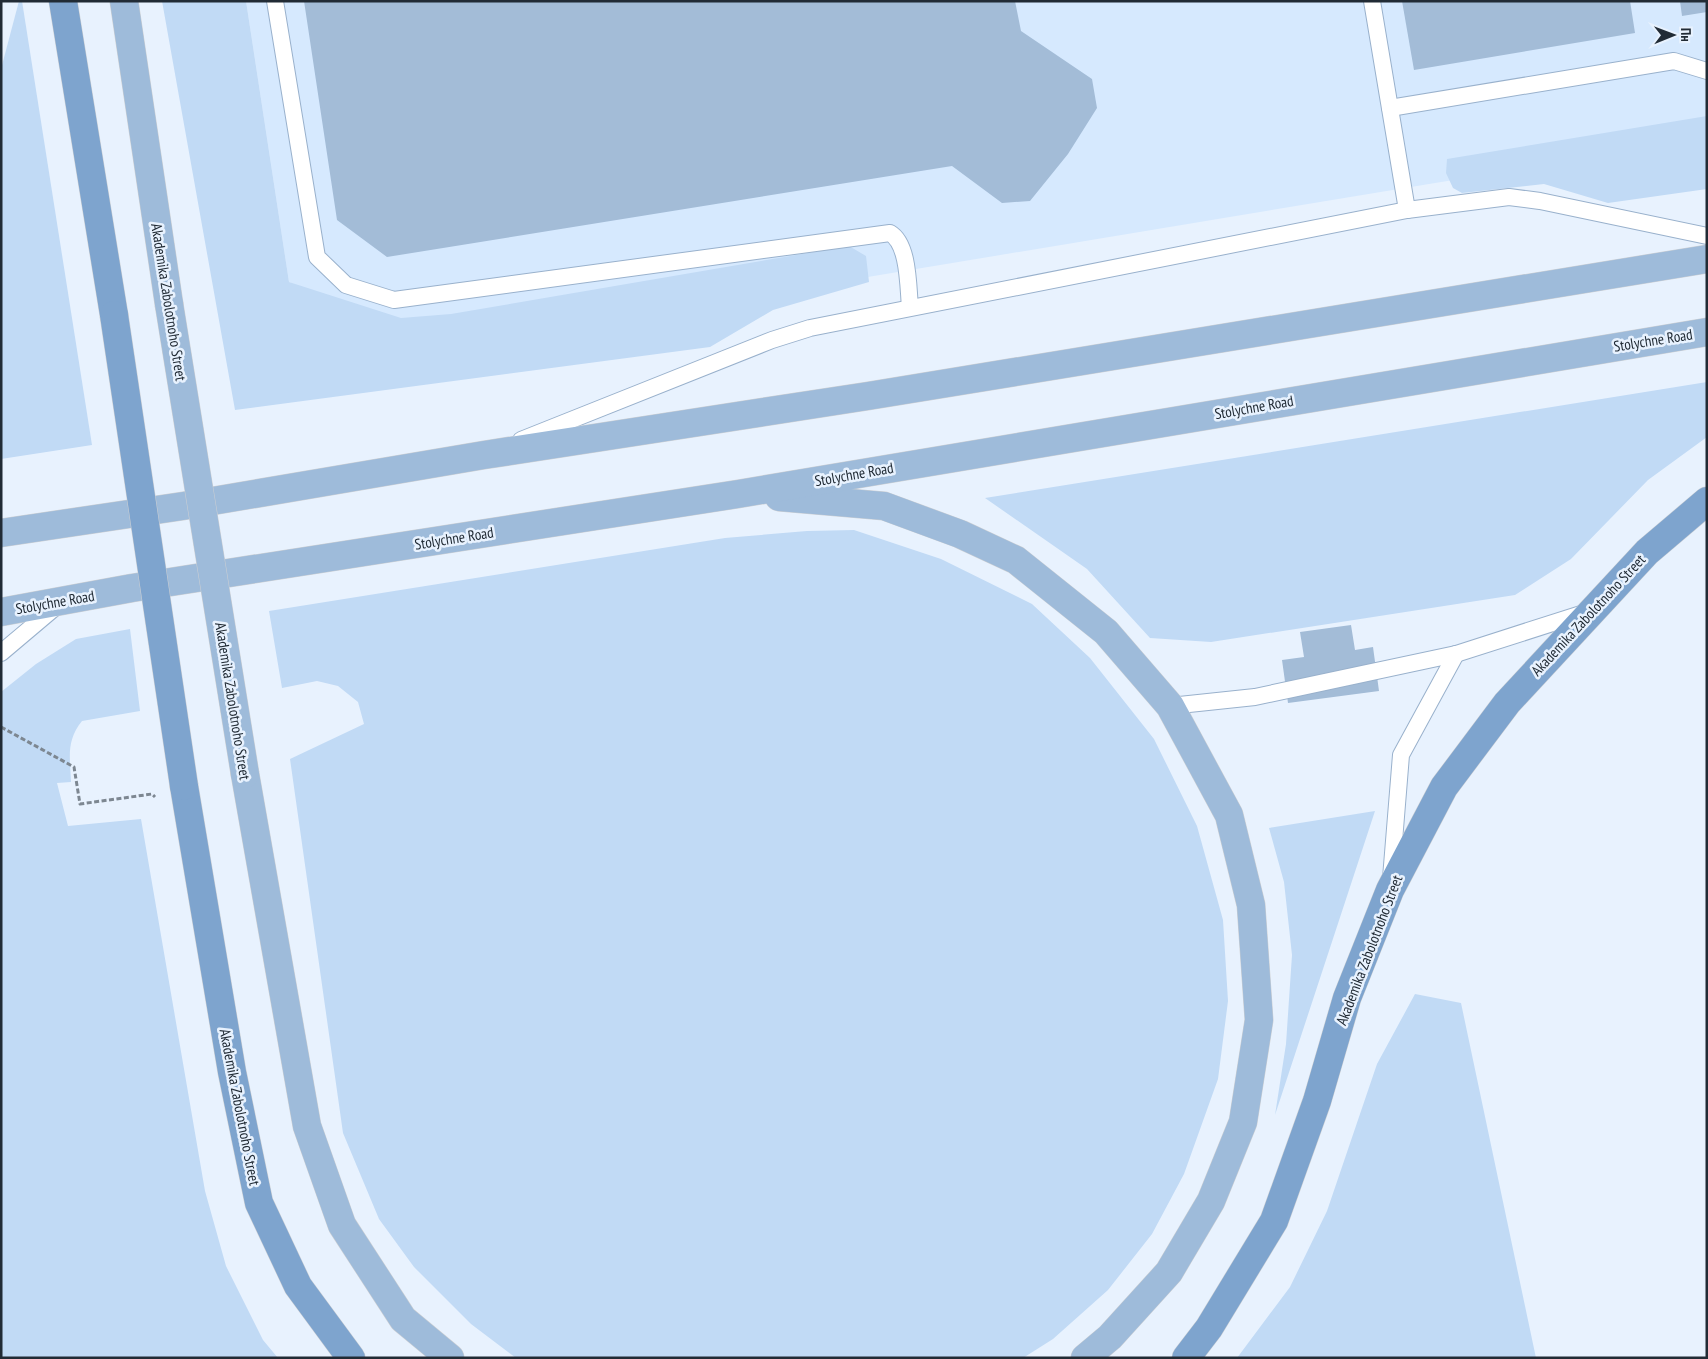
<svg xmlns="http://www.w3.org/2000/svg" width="1708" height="1359" font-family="'PT Sans Narrow',sans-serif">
<rect width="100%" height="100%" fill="#e8f2fe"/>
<polygon fill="#d6e9fe" points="246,1 1707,1 1707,138 759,295 405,331 289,282"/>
<g fill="#c1daf5">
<polygon points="19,1 22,1 92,445 1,459 1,69"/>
<polygon points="162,1 246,1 289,282 401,318 451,314 849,246 866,256 869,282 773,310 710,347 235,410"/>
<polygon points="1707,116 1707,189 1608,203 1544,184 1462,193 1453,188 1446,173 1447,159"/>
<polygon points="1707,382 1707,437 1648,480 1571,559 1515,595 1211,642 1150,638 1087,569 985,498"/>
<polygon points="854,530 941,559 1032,604 1090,658 1154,739 1197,826 1223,920 1228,1001 1218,1079 1184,1174 1152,1234 1108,1290 1053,1339 1023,1358 516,1358 471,1324 414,1267 379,1219 343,1133 290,759 364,724 358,702 338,686 317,681 282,688 269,611 725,538 807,531"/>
<path d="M130 629 140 711 82 721C66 741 70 757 71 782L57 783 68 826 141 819 205 1191 226 1266 263 1340 278 1358H1V692L36 664 76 639Z"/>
<polygon points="1375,811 1275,1115 1286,1044 1292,955 1284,882 1269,828"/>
<polygon points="1415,994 1461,1003 1536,1358 1237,1358 1290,1287 1327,1211 1377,1064"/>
</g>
<g fill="#a3bcd7">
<polygon points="304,1 1015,1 1021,31 1092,79 1097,108 1068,154 1030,201 1002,203 952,166 387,257 337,220"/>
<polygon points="1402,1 1630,1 1635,33 1414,70"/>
<polygon points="1680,1 1707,1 1707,12 1682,16"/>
<polygon points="1351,625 1355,650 1373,647 1379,691 1288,703 1282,660 1304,657 1300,632"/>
</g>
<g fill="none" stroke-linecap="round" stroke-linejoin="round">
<defs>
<g id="service">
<path d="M275 1 317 257 346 285 394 300 890 233C909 244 908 287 910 307"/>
<polyline points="1372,1 1407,210"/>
<polyline points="1390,108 1674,61 1707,71"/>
<polyline points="521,440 772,340 810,328 1407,210 1509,197 1540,201 1707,236"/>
<polyline points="1,653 59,604"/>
<polyline points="1170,706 1255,697 1456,654 1587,612"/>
<polyline points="1391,878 1401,755 1456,654"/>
</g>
<g id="primary">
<polyline points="124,1 169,304"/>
<polyline points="779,497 884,506 960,534 1016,560 1106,632 1170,706 1229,815 1251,905 1259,1020 1243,1122 1211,1201 1169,1272 1110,1337 1085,1358"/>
<polyline points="1,533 183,506 484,455 868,396 1707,259"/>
<polyline points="1,612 132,588 738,494 1707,332"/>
<polyline points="245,774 307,1126 342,1225 403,1319 450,1358"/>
</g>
<g id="trunk">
<polyline points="63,1 114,315"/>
<polyline points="184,786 232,1072 259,1203 298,1286 351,1358"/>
<polyline points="1186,1358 1209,1328 1274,1221 1317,1101 1347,998 1390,890 1444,787 1507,703 1647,552 1707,501"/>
</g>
</defs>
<use href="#service" stroke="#99b1cc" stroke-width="18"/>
<use href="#primary" stroke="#ced0d3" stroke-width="29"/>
<use href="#trunk" stroke="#ced0d3" stroke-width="29"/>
<polyline stroke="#7d8791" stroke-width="3" stroke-dasharray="5 2.5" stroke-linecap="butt" points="1,727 74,767 80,804 152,794 155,797"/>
<use href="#service" stroke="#fff" stroke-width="16"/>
<use href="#primary" stroke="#9ebbda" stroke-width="28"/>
<use href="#trunk" stroke="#7ea4ce" stroke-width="28"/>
<defs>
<polyline id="primary-bridge" points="169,304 245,774"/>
<polyline id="trunk-bridge" points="114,315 184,786"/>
</defs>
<use href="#primary-bridge" stroke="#ced0d3" stroke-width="29" stroke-linecap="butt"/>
<use href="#trunk-bridge" stroke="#ced0d3" stroke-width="29" stroke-linecap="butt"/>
<use href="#primary-bridge" stroke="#9ebbda" stroke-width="28"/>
<use href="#trunk-bridge" stroke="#7ea4ce" stroke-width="28"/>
</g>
<g text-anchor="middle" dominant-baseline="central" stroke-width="5" stroke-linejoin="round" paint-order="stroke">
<g font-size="15" fill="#212b35" stroke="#e8f2fe">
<text transform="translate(169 302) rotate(81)">Akademika Zabolotnoho Street</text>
<text transform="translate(1653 340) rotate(-9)">Stolychne Road</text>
<text transform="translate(1254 407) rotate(-10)">Stolychne Road</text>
<text transform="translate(854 474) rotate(-10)">Stolychne Road</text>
<text transform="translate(454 538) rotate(-9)">Stolychne Road</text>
<text transform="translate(55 602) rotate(-10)">Stolychne Road</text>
<text transform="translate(1588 615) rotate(-47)">Akademika Zabolotnoho Street</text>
<text transform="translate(233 701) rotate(81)">Akademika Zabolotnoho Street</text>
<text transform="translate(1369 950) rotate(-69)">Akademika Zabolotnoho Street</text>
<text transform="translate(240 1107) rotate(79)">Akademika Zabolotnoho Street</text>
</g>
</g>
<rect width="1708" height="1359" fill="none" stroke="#212b35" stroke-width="5"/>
<g transform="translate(1673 35) rotate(89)" stroke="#e8f2fe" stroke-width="4" paint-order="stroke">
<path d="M0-4L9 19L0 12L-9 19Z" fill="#212b35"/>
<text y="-8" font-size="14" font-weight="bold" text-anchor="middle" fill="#212b35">Пн</text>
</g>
</svg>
